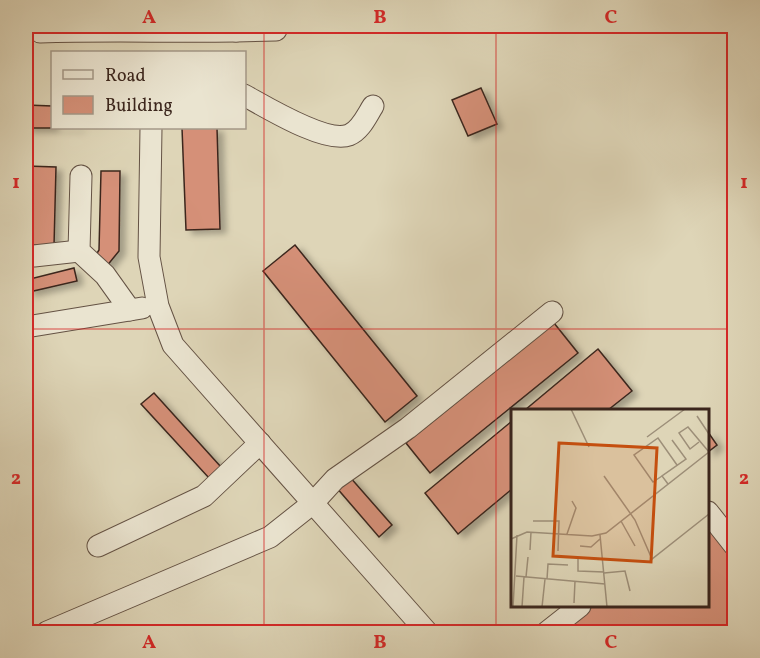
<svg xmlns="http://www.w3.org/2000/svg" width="760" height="658" font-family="Vollkorn,serif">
<defs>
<filter id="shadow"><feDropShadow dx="6" dy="4" stdDeviation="3" flood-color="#0004"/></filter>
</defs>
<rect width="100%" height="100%" fill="#ded5b7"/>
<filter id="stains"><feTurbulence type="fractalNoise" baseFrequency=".00333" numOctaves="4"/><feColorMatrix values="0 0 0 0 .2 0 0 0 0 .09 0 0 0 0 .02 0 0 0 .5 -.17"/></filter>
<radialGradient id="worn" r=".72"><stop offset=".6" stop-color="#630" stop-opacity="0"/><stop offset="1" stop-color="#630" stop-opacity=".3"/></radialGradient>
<g fill="#d59078" stroke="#3b261d" stroke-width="1.5" filter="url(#shadow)">
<polygon points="481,88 497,124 468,136 452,100"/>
<polygon points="26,105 52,106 52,128 80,128 26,128"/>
<polygon points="182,128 217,128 220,229 186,230"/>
<polygon points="26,166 56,167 54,246 26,245"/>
<polygon points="101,171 120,171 119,251 106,267 94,258 99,250"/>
<polygon points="295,245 417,396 385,422 263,271"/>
<polygon points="74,268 77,281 29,292 26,280"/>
<polygon points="554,323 578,353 430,473 406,443"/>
<polygon points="598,349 632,391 608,410 525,410"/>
<polygon points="154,393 221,467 209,478 141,404"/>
<polygon points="512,421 512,489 458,534 425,493"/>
<polygon points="708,432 717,445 708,452"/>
<polygon points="349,476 392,525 379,537 336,487"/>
<polygon points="708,527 734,561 734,632 559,632 593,606 708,606"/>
</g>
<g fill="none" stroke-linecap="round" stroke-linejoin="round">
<defs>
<g id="minor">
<polyline points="236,31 276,30 276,26"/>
<path d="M40 32C106 30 170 32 236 31V26"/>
<path d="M244 95C266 107 326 144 349 135 361 130 367 115 373 106"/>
<polyline points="151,128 149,257 158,306 173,345 427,632"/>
<polyline points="81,176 79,251 105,275 130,310"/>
<polyline points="34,256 79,251"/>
<polyline points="26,327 142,308"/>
<polyline points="708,512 734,545"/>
<polyline points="98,546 204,496 260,443"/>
<polyline points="47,632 270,537 313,503 335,479 408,428 552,312"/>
<polyline points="547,632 580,606"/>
</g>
</defs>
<use href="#minor" stroke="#645244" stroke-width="23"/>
<use href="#minor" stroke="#eae4d0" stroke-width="21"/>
</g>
<path fill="none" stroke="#d62828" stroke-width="1.5" stroke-opacity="0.55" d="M264 26V632M496 26V632M26 329H734"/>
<g transform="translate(511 409)">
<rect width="198" height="198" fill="#ded5b7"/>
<path fill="none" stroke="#9d8f79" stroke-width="1.5" d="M60 0 78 38M186 7 198 25M136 28 174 0M188 33 179 40 168 24 177 18 198 43M93 67 124 111 141 150 198 105M151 67 142 73 123 46 147 29 166 56M157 75 151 67 175 50 161 31M22 112H48L47 142M110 112 124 137M56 125 65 99 61 92M89 126 96 198M0 130 16 123 81 127 95 124 198 43M69 137 80 138 89 130M19 141 20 123M67 148V162L93 163M93 164 114 162 119 182M5 167 94 175M15 168 17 148M36 170 37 155 57 156M63 194 64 172M2 198 6 126M11 198 13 168M31 198 34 170"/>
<path fill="#c54f0f" fill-opacity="0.15" stroke="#c54f0f" stroke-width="3" d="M48 34 146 39 140 153 42 147Z"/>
<rect width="198" height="198" fill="none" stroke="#3b261d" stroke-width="3"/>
</g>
<rect width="760" height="658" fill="none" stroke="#ded5b7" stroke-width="66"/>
<rect x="51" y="51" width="195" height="78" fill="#eae4d0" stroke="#a49888" stroke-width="1.5"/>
<rect x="63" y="70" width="30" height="9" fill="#eae4d0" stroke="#a49888" stroke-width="1.5"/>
<text x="105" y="81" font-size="18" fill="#3b261d">Road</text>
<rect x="63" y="96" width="30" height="18" fill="#d59078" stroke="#a49888" stroke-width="1.5"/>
<text x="105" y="111" font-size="18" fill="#3b261d">Building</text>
<rect x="33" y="33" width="694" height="592" fill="none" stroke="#d62828" stroke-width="2"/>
<g font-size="20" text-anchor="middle" font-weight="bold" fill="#d62828">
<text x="149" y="23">A</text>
<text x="380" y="23">B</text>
<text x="611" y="23">C</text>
<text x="16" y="188">1</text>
<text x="744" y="188">1</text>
<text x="16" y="484">2</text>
<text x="744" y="484">2</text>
<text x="149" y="648">A</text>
<text x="380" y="648">B</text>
<text x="611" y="648">C</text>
</g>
<rect width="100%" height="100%" filter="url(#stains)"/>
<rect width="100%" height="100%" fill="url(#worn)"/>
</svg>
